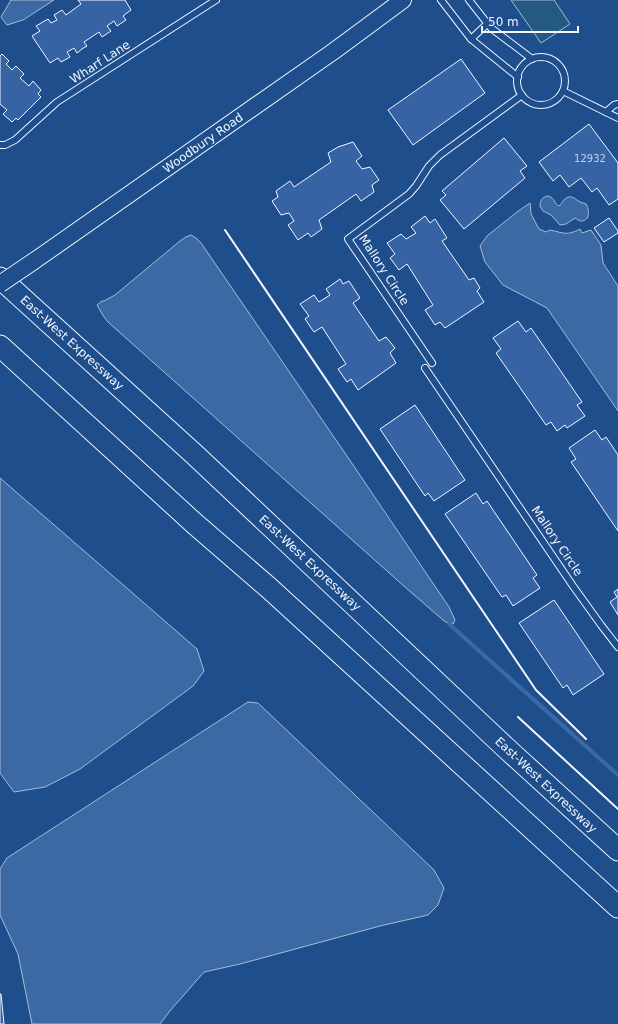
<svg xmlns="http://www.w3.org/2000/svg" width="618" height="1024" font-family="'DejaVu Sans',sans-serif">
<rect width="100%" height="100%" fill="#1f4e8c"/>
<polygon fill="#245a82" stroke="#a8bbd7" points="511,0 554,0 570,24 541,43"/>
<g fill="#3b69a3" stroke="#a8bbd7">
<polygon points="11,0 54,0 23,20 7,25 1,17"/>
<path d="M548 196C555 198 554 204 559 206 562 204 562 201 565 199 571 194 575 199 580 202 582 203 584 203 586 204 589 209 591 221 581 221 579 221 577 219 575 218L566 224 560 225 551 215 543 211 540 206C540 201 542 197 548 196Z"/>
<path d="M530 203 531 214 539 229 546 232 550 230C564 233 567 236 580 229L582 233 591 230 601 245 603 263 618 286V411L547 308 503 285 485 262 480 246 487 236 517 212Z"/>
<polygon points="191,235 196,238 201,243 351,462 449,607 455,620 453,624 449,624 443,620 405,587 108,322 104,317 97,305 102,301 104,301 115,295 180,241 186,237"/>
<polygon points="0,478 197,649 204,671 193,686 80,769 45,787 14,792 0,773"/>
<polygon points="248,702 258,703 434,870 444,888 438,905 428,915 380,926 240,964 204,972 169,1012 160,1024 32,1024 18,954 0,915 0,869 7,858"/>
</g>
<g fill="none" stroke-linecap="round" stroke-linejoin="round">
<polyline stroke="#3b69a3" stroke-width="4" points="449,624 618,775"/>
</g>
<g fill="#3563a3" stroke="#f2f6ff">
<polygon points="78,0 125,0 131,10 123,16 126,20 117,26 114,21 107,26 111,31 102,37 99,32 84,42 87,46 82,49 77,53 74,48 67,52 70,57 61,62 58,58 50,63 32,36 40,31 36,26 48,19 51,23 57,20 54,15 62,10 66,15 81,4"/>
<polygon points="2,54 9,61 6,64 12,70 16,66 24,74 20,78 29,86 33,81 41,90 38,94 41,97 18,120 16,118 12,122 3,114 7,110 0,104 0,56"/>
<polygon points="461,59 485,93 413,145 388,110"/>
<polygon points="589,124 618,163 618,199 609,205 597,188 592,192 581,178 569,187 560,175 553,181 539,162"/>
<polygon points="504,138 527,166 520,171 525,178 464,229 440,200 446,195 442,191"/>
<polygon points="353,142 362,156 356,161 362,169 370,167 379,180 372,185 374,192 361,201 356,194 319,220 322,229 311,237 308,233 298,240 288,225 294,221 289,213 281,215 272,201 278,197 276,191 290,181 294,187 331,162 328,153 338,147"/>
<polygon points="425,216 430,223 435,219 447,238 442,241 469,280 474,278 480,288 477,291 484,302 445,328 440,322 435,325 425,310 433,305 407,264 399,270 390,258 395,254 387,243 401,234 406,239 416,233 411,227"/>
<polygon points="609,218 618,231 618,233 604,242 594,228"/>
<polygon points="340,279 343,284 349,281 360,298 353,303 379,341 386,337 395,348 390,353 396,363 358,390 351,379 347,382 338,369 346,364 322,327 314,332 305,319 309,316 300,304 314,295 319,302 330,295 326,289"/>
<polygon points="518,321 526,332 531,328 582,402 577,405 585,416 567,428 565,425 557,431 551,422 546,425 496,353 501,349 493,338"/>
<polygon points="415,405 465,480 434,501 428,493 425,496 380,429"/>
<polygon points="595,430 602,440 606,437 618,455 618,531 571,462 576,459 569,448"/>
<polygon points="476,493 483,504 487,501 537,575 533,578 540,588 513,606 506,595 502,597 445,514"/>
<polygon points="618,589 618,615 610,602 617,597 614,592"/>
<polygon points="554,600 604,674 573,695 567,685 563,688 519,623"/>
<polygon points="0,994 1,994 4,1024 0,1024"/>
</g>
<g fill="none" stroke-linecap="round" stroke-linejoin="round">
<defs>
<g id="lane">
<polyline points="441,0 471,39 518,77"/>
<polyline points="469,0 491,28 532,59"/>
<polyline points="471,39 487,24"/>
<circle cx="541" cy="81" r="24"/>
<polyline points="563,91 618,118"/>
<polyline points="606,112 614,105 618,104"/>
<polyline points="0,145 5,145 15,140 57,102 216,0"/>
<polyline points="432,363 348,239 409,194 416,186 429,166 440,155 522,95"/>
<polyline points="425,368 573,586 601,625 618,647"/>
</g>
<polyline id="secondary" points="34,261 334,51 403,0"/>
<g id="highway">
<polyline points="0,278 194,454 506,748 618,850"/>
<polyline points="0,346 195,524 269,588 618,907"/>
</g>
</defs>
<use href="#lane" stroke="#f2f6ff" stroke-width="8"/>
<use href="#secondary" stroke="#f2f6ff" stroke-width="18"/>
<use href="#highway" stroke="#f2f6ff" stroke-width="23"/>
<use href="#lane" stroke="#1f4e8c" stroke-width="6"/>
<use href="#secondary" stroke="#1f4e8c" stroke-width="16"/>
<use href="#highway" stroke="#1f4e8c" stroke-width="21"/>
<defs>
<polyline id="secondary-bridge" points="0,284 34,261"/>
</defs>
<use href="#secondary-bridge" stroke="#f2f6ff" stroke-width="18" stroke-linecap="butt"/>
<use href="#secondary-bridge" stroke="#1f4e8c" stroke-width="16"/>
<g stroke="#f2f6ff" stroke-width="2">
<polyline points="225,230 536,690 586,739"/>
<polyline points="518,717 618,809"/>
</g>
</g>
<g text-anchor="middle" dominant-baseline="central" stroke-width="3" stroke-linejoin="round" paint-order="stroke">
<g font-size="10" fill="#c3d1e8">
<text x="590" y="158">12932</text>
</g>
<g font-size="12" fill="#f2f6ff" stroke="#1f4e8c">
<text transform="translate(100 62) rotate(-33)">Wharf Lane</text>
<text transform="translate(203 143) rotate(-35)">Woodbury Road</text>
<text transform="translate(384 270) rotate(57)">Mallory Circle</text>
<text transform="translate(72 343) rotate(42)">East-West Expressway</text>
<text transform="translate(557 541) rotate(56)">Mallory Circle</text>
<text transform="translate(310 563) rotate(43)">East-West Expressway</text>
<text transform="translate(546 785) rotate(43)">East-West Expressway</text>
</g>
</g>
<path d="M482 26v6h96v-6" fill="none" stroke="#f2f6ff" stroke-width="2"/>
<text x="488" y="26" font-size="12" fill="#f2f6ff" stroke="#1f4e8c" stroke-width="3" paint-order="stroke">50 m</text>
</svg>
